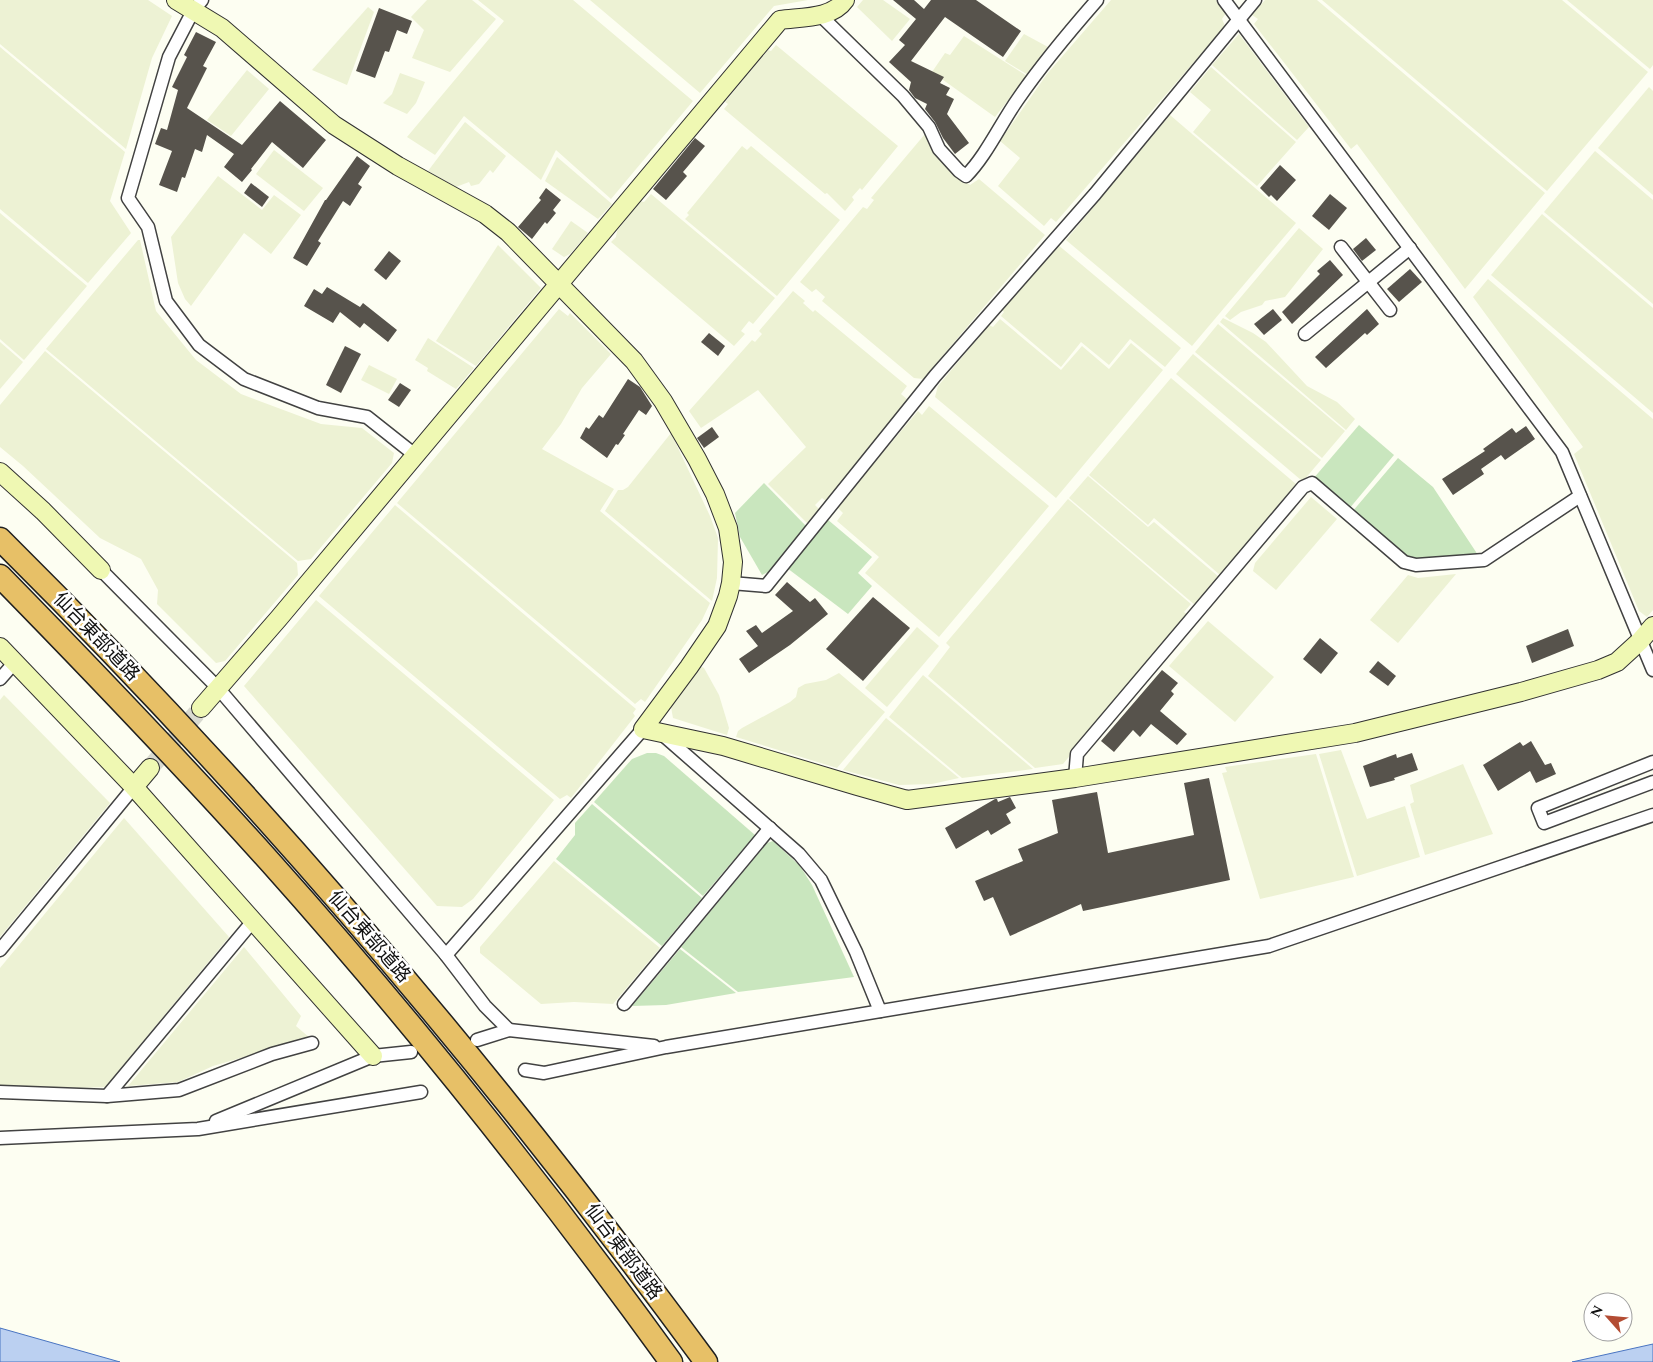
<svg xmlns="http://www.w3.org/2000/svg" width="1653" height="1362" font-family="Spectral,'Noto Sans JP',serif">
<rect width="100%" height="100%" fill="#fdfef2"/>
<g fill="#edf2d4">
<polygon points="0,0 148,0 172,16 152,58 126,149 0,44"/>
<polygon points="427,0 472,0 496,19 450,72 412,58 424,30 411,17"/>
<polygon points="478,0 573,0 693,101 611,199 556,150 541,180 464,116 435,155 407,137 504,21"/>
<polygon points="590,0 808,0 774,6 700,93"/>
<polygon points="863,0 883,0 910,19 892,41 857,7"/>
<polygon points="1111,0 1216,0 1226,13 1222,19 1225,26 1056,222 1051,218 1044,226 998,186 1020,158 1000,141 1047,74"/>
<polygon points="1265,0 1317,0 1545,193 1465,289 1357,144 1351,149 1254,24 1258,19 1252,15"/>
<polygon points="1322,0 1562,0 1648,72 1547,191"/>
<polygon points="1567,0 1653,0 1653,65 1650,69"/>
<polygon points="368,7 374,12 347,85 312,70"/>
<polygon points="1024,34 1048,47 1028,75 1005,61"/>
<polygon points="1239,34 1309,127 1297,140 1212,65"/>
<polygon points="964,36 1027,76 995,117 932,72 945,53 950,55"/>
<polygon points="776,45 898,146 862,190 860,188 852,197 854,200 845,211 827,193 825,194 724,109 728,104 725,102 768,50 771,51"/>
<polygon points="0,47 125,152 110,201 131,233 88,283 0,209"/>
<polygon points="1211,67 1296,142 1257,186 1193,132 1211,110 1190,92"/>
<polygon points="247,70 269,89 231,136 207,120"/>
<polygon points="400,73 425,82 416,103 407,114 383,103 392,94"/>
<polygon points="1649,87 1653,91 1653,195 1598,148"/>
<polygon points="1170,115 1296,223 1192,346 1066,240"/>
<polygon points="465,122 506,156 493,173 490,170 479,184 471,186 469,182 456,187 428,171"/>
<polygon points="925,134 935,153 943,163 970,185 979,179 1045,235 923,379 914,378 822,301 825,297 816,289 812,292 800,282 863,207 867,209 874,200 871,198"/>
<polygon points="742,146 747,150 751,146 840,220 777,296 685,219 689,215 687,213"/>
<polygon points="274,150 323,188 304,211 256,174"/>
<polygon points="1595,151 1653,200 1653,304 1544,212"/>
<polygon points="557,157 612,204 598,219 545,181"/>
<polygon points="218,176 262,210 274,195 301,215 271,254 244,233 191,306 185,299 178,283 171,237"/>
<polygon points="651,194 775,298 753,324 749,321 741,331 745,334 734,346 611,242 616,237 617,231 640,201 644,202"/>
<polygon points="0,213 87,286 24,360 0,339"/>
<polygon points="1542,214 1653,308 1653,413 1491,275"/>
<polygon points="571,221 588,233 570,254 564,257 552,249"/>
<polygon points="1299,228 1323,249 1285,297 1265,301 1262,305 1241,312 1230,320 1225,316"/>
<polygon points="138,240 140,240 156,311 196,360 241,394 321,424 362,428 394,453 392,463 311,559 298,561 46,349"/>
<polygon points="1057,244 1181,348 1165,367 1130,339 1109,365 1081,342 1061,367 1001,316 1004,312 1002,310"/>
<polygon points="498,245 541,288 476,366 436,341"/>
<polygon points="1488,279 1653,419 1653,610 1647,617 1639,611 1574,454 1583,447 1473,297"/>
<polygon points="793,291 805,301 803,303 813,312 815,310 907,386 901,394 908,400 826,501 822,498 815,505 819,509 807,523 768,484 806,447 758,390 701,428 689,411 752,340 755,342 762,334 759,331"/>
<polygon points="559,309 568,316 570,313 611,354 582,388 561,424 542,449 614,489 600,511 710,603 702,620 645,702 641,699 635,704 397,503"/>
<polygon points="1223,318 1253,333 1266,342 1307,386 1337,402 1355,419 1346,430 1220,322"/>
<polygon points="1000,319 1061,370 1082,346 1109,369 1131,343 1163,370 1056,498 935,397 938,386 989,325 993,327"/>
<polygon points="1218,324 1345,431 1322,458 1195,352"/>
<polygon points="428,338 474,368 456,389 427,371 428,368 415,360"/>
<polygon points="0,342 23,362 0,389"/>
<polygon points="45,351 297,563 298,575 225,661 216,663 157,604 158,590 141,559 100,538 23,466 0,447 0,405"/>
<polygon points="1193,354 1321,460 1304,480 1301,480 1176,374"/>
<polygon points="369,365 397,379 389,394 361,380"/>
<polygon points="1171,378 1296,484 1220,575 1154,518 1148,525 1089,475"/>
<polygon points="929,406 1049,506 939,637 865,573 879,557 837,521 843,513 837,507 918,411 922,415"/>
<polygon points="671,433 710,516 718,538 717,578 712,601 605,511 618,490 623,490 628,487"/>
<polygon points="1088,476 1148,527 1154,522 1219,577 1195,605 1069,498"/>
<polygon points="1311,497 1337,519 1276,590 1253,571 1255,563"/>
<polygon points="1068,499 1191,604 1184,612 1187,614 1063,764 1035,768 928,676 950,647 946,643"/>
<polygon points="395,505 636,709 633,713 635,716 571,798 567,795 560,799 319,596"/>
<polygon points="1456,574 1398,643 1370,620 1408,575 1418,578"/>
<polygon points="316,600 554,800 473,899 462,907 437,906 244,686"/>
<polygon points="1208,621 1274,677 1235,722 1169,666"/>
<polygon points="917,627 939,646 887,707 865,688"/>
<polygon points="700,666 704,668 719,695 729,728 727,735 673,718 671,707"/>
<polygon points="839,673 885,712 837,768 736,737 738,731 742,728 790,702 796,697 798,688 805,684 826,680"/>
<polygon points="923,675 1033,769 962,778 889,717"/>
<polygon points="4,695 110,803 0,937 0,700"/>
<polygon points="886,718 959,778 932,784 899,785 843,770"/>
<polygon points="1341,750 1367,819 1405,806 1420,857 1357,876 1319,754"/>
<polygon points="1316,754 1354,877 1260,899 1222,773 1227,772 1225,767"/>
<polygon points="1463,764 1493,834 1425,855 1410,804 1414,802 1410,785"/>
<polygon points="124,818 229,937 105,1087 45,1089 0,1086 0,968"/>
<polygon points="554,861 660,948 613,1004 574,1002 541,1004 480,953 480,947"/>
<polygon points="244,947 301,1016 296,1026 310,1038 213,1066 178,1082 128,1086"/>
</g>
<g fill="#c9e6be">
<polygon points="1359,425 1394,455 1349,509 1313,479"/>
<path d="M1398 458 1433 487 1478 555C1453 558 1425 567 1402 553L1352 512Z"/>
<polygon points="764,483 806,526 768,572 762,575 740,537 735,513"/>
<polygon points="827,519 872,557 858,573 872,586 848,614 787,568"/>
<polygon points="647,753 656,753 664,756 755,835 703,896 594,802 632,759"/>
<polygon points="592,804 702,898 662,946 556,859 575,835 575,823"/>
<polygon points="773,841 800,866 812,885 854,977 738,992 681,947 767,843"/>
<polygon points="680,949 736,993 666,1005 632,1006"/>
</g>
<g fill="#bbd0f1" stroke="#4974c1">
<polygon points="0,1328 120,1362 0,1362"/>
<polygon points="1653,1344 1653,1362 1572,1362"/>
</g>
<g fill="#57534c">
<polygon points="893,0 914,0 924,9 931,0 976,0 1021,31 1003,57 945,17 911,61 944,77 940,83 950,88 946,95 954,99 947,114 969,143 955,154 943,138 935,122 925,109 927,104 915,98 909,90 911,82 889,62 905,45 899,40 916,19"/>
<polygon points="379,8 412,21 407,34 397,30 389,52 385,51 375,78 356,71"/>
<polygon points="196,32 216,42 203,66 207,68 187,108 242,145 280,101 326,140 303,168 272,142 251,169 252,170 242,182 224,167 234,154 207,135 202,152 195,149 185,178 182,177 177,192 159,185 172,151 155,144 161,128 167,130 178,90 172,87 187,57 184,55"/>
<polygon points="695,138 705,146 683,172 687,176 666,200 653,189"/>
<polygon points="357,156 370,166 358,184 362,187 350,206 343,201 318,241 321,243 307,266 293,258 325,200 326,200"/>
<polygon points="1280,165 1296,180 1277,201 1271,195 1269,197 1260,188"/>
<polygon points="251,183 269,197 262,207 244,193"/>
<polygon points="546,188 561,200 553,210 556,213 547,224 545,222 532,239 518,227 541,200 539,198"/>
<polygon points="1330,194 1347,208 1329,230 1312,216"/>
<polygon points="1366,238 1376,250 1362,261 1353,249"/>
<polygon points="389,251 401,261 386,280 374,270"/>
<polygon points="1330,260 1343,275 1292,324 1282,312 1320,274 1317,271"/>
<polygon points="1410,269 1422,282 1399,302 1387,289"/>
<polygon points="327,287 360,307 363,303 397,330 388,342 364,323 360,328 340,312 333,323 304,306 314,289 322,294"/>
<polygon points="1273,309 1282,320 1264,335 1254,324"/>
<polygon points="1367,309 1379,324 1367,335 1365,333 1326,368 1315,357"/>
<polygon points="709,333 725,346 718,356 701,342"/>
<polygon points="345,346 361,354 341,393 326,385"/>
<polygon points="628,379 640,387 652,406 646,415 639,410 623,434 625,435 618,445 616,444 607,458 580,438 586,427 589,429 599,415 603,418"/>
<polygon points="400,383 411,390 399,407 388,400"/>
<polygon points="1526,426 1535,439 1505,460 1501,455 1481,469 1484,474 1453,495 1442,479 1485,451 1483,449 1512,428 1516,433"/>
<polygon points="712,427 719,437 704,448 697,438"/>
<polygon points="787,582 810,602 815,598 828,614 790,645 749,673 739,659 758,646 746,631 756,625 762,633 793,611 775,595"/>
<polygon points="873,597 910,628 863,681 826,649"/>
<polygon points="1568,629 1574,646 1532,663 1526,646"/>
<polygon points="1320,638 1338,653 1321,674 1303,659"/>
<polygon points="1378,661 1396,676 1388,686 1369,672"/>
<polygon points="1162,670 1178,683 1171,691 1174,694 1160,711 1187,734 1177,745 1151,724 1140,737 1133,730 1114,752 1101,741"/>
<polygon points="1531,741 1545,765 1551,763 1556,774 1536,783 1530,771 1498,791 1483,765 1520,742 1523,746"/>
<polygon points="1412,753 1418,770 1394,778 1395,780 1370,787 1363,766 1396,754 1397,758"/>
<polygon points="1209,778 1230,880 1083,911 1081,904 1010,936 993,897 984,901 975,881 1023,861 1018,849 1058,833 1052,800 1097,792 1108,853 1194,835 1184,783"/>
<polygon points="1010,797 1016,808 1006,814 1011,823 991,835 988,830 956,849 945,828 995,799 997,799 998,802"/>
</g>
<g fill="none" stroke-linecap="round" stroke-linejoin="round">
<polyline stroke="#d9dad0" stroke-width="18" stroke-dasharray="18 9" stroke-linecap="butt" points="150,768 201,708"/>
<defs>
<g id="street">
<polyline points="202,0 193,11 169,57 128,198 148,227 166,301 199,345 244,379 318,408 367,417 415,455"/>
<polyline points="1224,0 1562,452 1653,670"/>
<path d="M820 15 903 96 929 127 939 149 959 171 966 176C986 156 1001 123 1018 99 1042 64 1069 32 1097 0"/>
<polyline points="1341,247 1390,310"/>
<polyline points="1305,334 1410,248"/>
<polyline points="101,570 218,688 446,955 485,1006 509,1030"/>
<polyline points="731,583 766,586 935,376 1095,194 1255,0"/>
<polyline points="0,679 15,662"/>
<polyline points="662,734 799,854 821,880 856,952 880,1011"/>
<polyline points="1653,762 1538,808 1544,823 1653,782"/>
<polyline points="1075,778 1077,754 1303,487 1312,483 1404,562 1416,565 1484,560 1580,496"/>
<polyline points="0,950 134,787"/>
<polyline points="446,955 643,729"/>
<polyline points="624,1004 770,828"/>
<polyline points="477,1040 509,1030 654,1046"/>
<polyline points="525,1070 544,1073 666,1047 1269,946 1653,815"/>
<polyline points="0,1092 107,1096 253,921"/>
<polyline points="107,1096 179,1090 272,1054 312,1043"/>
<polyline points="216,1121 373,1056 411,1052"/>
<polyline points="0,1138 198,1129 421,1092"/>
</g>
<g id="secondary">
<polyline points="176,0 222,28 334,125 398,166 485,214 508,232 634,361 663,401 697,459 715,494 728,528 733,562 731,583 728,596 717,626 689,667 643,729 723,746 857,786 907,800 1075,778 1355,733 1521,692 1598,670 1617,662 1640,641 1653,626"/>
<polyline points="0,472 43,511 101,570"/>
<polyline points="0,647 134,787 373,1056"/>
<path d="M201 708 279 618 780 20C801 17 832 19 845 0"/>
<polyline points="134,787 150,768"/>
</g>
<g id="highway">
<path d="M0 539C257 794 492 1070 706 1362"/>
<path d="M0 576C92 670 183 765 271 863 413 1022 546 1189 671 1362"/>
</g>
</defs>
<use href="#street" stroke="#424242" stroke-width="15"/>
<use href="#secondary" stroke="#313131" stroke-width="20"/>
<use href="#highway" stroke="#202020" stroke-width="25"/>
<use href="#street" stroke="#fff" stroke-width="12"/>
<use href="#secondary" stroke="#eff8b3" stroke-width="18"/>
<use href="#highway" stroke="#e7c067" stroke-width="22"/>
</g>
<g text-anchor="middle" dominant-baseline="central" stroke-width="5" stroke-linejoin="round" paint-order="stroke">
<g font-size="19" fill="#0f0f0f" stroke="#fff">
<text transform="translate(96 637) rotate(46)">仙台東部道路</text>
<text transform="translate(369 937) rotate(49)">仙台東部道路</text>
<text transform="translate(623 1252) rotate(53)">仙台東部道路</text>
</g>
</g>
<g transform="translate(1608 1317) rotate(297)"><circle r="24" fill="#ffffff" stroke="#9f9f9f"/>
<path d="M0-4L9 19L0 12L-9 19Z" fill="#b34c33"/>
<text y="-8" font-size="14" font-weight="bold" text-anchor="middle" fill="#0f0f0f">N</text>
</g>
</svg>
